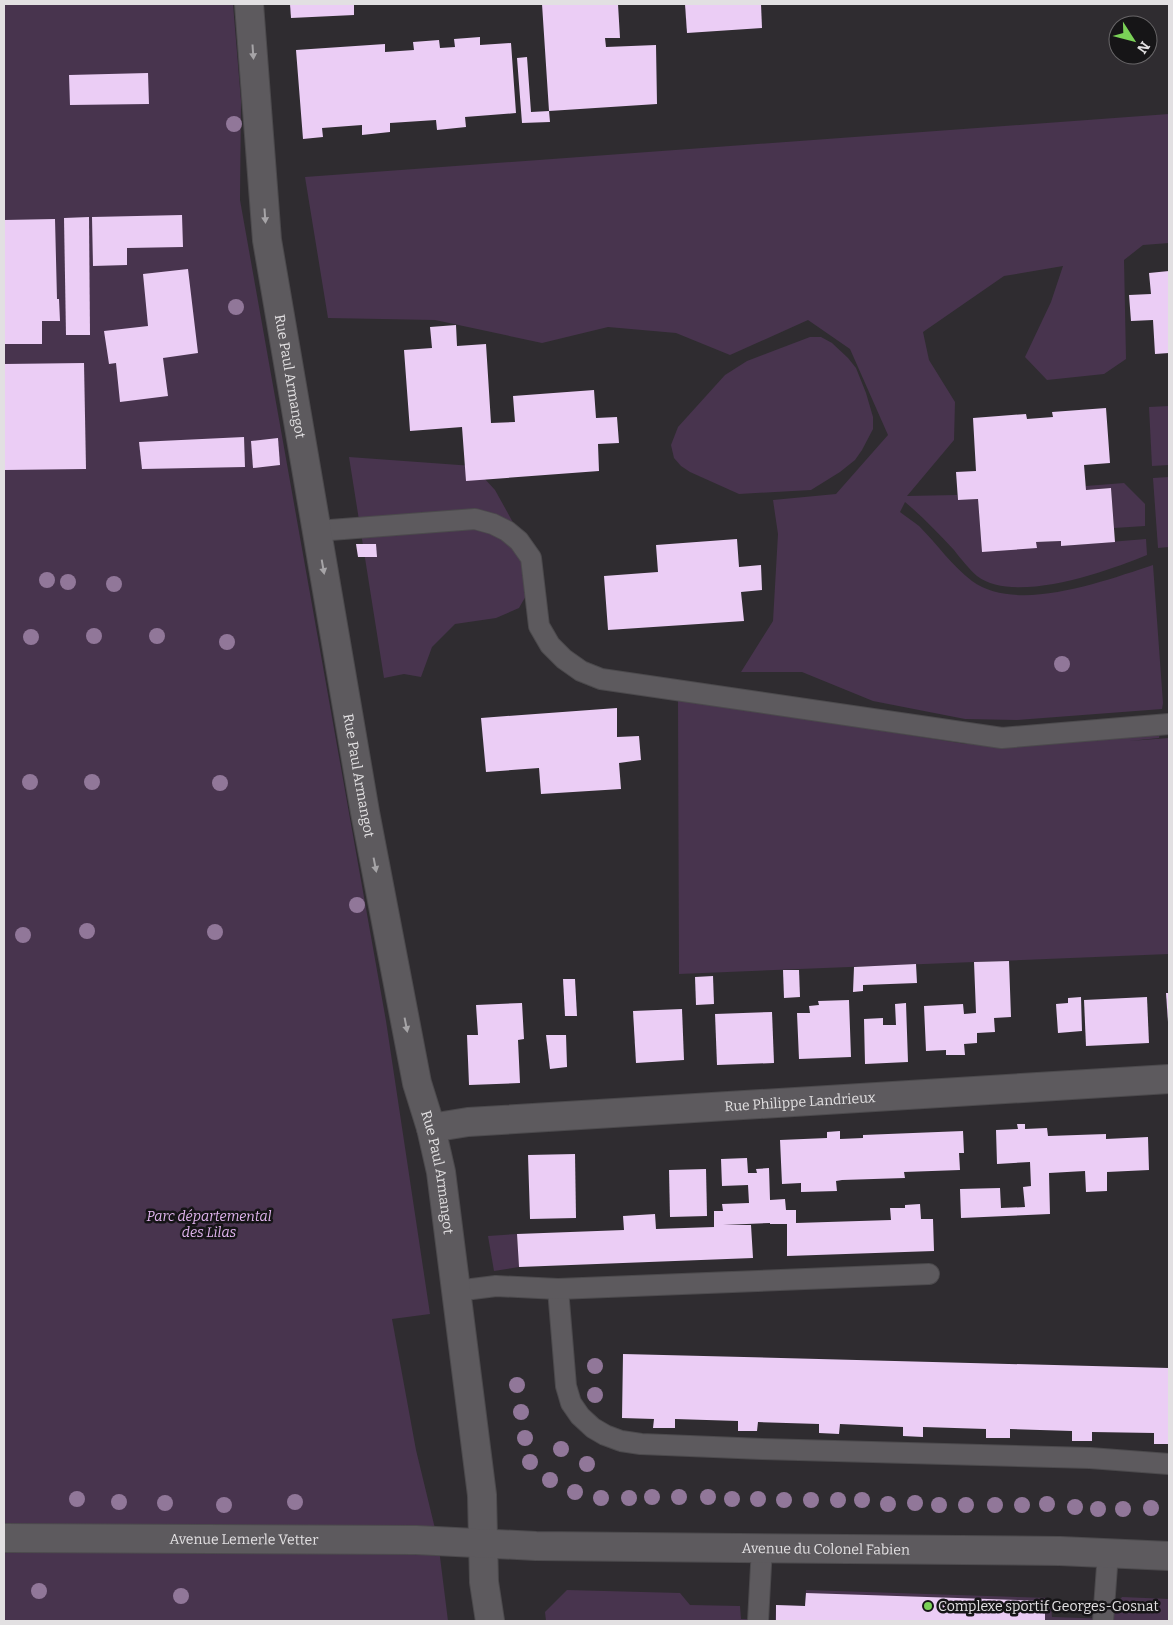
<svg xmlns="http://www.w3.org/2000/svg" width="1173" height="1625" font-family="Bitter,serif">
<rect width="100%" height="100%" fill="#2f2c30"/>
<g fill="#48344e">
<polygon points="4,4 233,4 241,101 240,200 386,1021 430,1314 392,1319 416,1450 438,1541 448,1621 4,1621"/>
<path d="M1169 114V243L1143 245 1124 260 1126 359 1104 374 1047 380 1025 357 1051 302 1063 266 1004 276 923 332 929 360 955 402 954 440 907 496 957 495 958 500 978 499 982 552 1036 542 1061 541V546L1146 539 1147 555C1108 571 1014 605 977 576 969 569 961 559 954 550 938 533 923 517 905 502L900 512C906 517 913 521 919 526 937 544 952 566 972 581 1017 614 1104 581 1153 565L1163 703 1162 709 1017 720 965 719 873 701 802 672H741L773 621 778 534 773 500 836 494 888 435 850 349 808 320 730 355 676 333 608 327 542 343 435 320 328 318 305 177Z"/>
<polygon points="810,337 821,337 832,343 848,358 856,368 866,393 873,417 873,429 862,450 855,460 840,472 811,490 739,494 690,472 681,466 674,458 671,445 678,427 725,375 747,361"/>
<polygon points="1169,406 1169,465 1152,466 1149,407"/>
<polygon points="349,457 473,466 495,490 540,571 519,608 496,618 455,624 432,647 421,677 404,674 384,678"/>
<polygon points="1169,477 1169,547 1158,548 1153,478"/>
<polygon points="1124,483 1145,504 1145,526 1114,528 1111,488 1086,490 1086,486"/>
<polygon points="678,699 966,744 1019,743 1160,732 1159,738 1129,741 1169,738 1169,954 679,974"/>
<polygon points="517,1234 519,1267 494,1271 488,1236"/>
<polygon points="567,1590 680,1593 690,1605 740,1606 741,1619 775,1620 776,1605 805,1606 806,1590 1050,1598 1052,1617 1112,1619 1113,1608 1122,1597 1169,1599 1169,1621 546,1621 545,1612"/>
</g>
<g fill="#ebcdf5">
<polygon points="290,4 354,4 354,15 291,18"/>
<polygon points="542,4 618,4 620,38 605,38 606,47 656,45 657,104 549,111"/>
<polygon points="685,4 761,4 762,28 687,33"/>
<polygon points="480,37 480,45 511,43 516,113 465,117 466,127 437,130 436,120 390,123 390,132 362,135 362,125 322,128 323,137 303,139 296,50 385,44 385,52 414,50 413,42 439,40 440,48 455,47 454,39"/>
<polygon points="527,57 531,112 549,111 550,122 522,123 517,58"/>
<polygon points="148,73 149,104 70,105 69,75"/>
<polygon points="182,215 183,247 127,248 127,265 93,266 92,217"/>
<polygon points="89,217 90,335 66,335 64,218"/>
<polygon points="55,219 57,299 59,299 60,321 42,321 42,344 4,344 4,220"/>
<polygon points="188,269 198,353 163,358 168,396 120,402 116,363 109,364 104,331 148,326 143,274"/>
<polygon points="1169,271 1169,353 1155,354 1153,320 1131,321 1129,295 1151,294 1149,273"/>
<polygon points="456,325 457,346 486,344 491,423 515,422 513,396 594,390 596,418 617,417 619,443 598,444 599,471 466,481 462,427 410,431 404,350 432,348 430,327"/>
<polygon points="84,363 86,469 4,470 4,364"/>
<polygon points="1106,408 1110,463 1084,465 1086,490 1111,488 1115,542 1061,546 1061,541 1036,542 1037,548 982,552 978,499 958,500 956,472 976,471 973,418 1026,414 1027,419 1053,417 1052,412"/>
<polygon points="244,437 245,467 142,469 139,442"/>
<polygon points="278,438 280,465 253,468 251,441"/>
<polygon points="737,539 739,567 761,565 762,590 741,592 744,621 608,630 604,576 658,572 656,545"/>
<polygon points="356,544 376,544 377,557 358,557"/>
<polygon points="617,708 617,737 639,736 641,760 619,763 621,789 541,794 539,768 486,772 481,718"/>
<polygon points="1009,961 1011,1017 994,1018 995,1032 977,1033 977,1043 964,1044 965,1055 946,1055 946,1050 926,1051 924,1006 963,1004 964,1014 976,1013 974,962"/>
<polygon points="916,964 917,983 863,985 863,991 853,992 854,967"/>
<polygon points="783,970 799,970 800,997 784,998"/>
<polygon points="713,976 714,1004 696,1005 695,977"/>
<polygon points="563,979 575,979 577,1016 565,1016"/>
<polygon points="1166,993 1169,993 1169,1022 1168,1022"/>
<polygon points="1081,997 1082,1031 1058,1033 1056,1004 1068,1003 1068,998"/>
<polygon points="1147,997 1149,1043 1086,1046 1084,1000"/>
<polygon points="849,1000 851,1057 799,1059 797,1013 810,1013 809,1006 819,1005 818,1001"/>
<polygon points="522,1003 524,1039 518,1040 520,1083 469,1085 467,1035 478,1035 476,1005"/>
<polygon points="906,1003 908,1062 865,1064 864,1019 883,1018 883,1025 896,1025 895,1004"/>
<polygon points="682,1009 684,1060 636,1063 633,1011"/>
<polygon points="772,1012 774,1063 717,1065 715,1014"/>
<polygon points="546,1035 566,1035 567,1067 550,1069"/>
<polygon points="1017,1124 1025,1124 1025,1129 1047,1128 1048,1136 1106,1134 1106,1139 1148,1137 1149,1170 1107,1172 1107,1191 1086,1192 1085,1171 1049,1173 1050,1214 961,1218 960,1189 1000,1188 1001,1208 1025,1207 1023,1187 1031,1186 1030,1162 997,1164 996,1130 1018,1129"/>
<polygon points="840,1131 840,1139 863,1138 863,1135 963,1131 964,1153 959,1153 960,1170 904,1172 905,1178 842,1180 836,1181 837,1191 801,1192 801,1183 782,1184 780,1140 827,1138 827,1132"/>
<polygon points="575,1154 576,1218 530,1219 528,1155"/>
<polygon points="747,1158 748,1173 757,1173 756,1169 769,1168 770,1200 785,1199 786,1210 796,1210 796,1223 891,1220 890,1208 905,1208 905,1205 920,1204 921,1219 933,1219 934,1251 787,1256 787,1224 770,1224 770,1223 723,1225 751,1225 753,1258 519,1267 517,1234 624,1230 623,1216 655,1214 656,1229 714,1227 714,1211 723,1211 722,1204 749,1203 748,1185 722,1186 721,1159"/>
<polygon points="706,1169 707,1216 670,1217 669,1170"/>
<polygon points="623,1354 1169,1368 1169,1444 1154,1444 1154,1433 1092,1432 1092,1441 1072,1441 1072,1431 1010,1429 1010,1438 986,1438 986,1429 923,1427 923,1437 903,1436 903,1427 840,1424 839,1434 819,1433 819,1424 758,1422 757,1431 738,1431 738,1421 675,1419 675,1428 653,1428 654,1419 622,1418"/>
<polygon points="806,1593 1045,1601 1045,1621 776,1621 776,1605 805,1606"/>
</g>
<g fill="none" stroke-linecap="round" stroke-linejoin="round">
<defs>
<g id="lane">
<polyline points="317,531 475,519 493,524 507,531 519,541 531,558 539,626 550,645 564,659 581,671 601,679 1002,738 1169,724"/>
<polyline points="558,1289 566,1386 571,1403 580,1416 593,1428 605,1435 621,1441 641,1444 762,1449 1090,1458 1169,1464"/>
<polyline points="456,1291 496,1286 558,1289 929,1274"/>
<polyline points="758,1621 762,1547"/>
<polyline points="1103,1621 1108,1553"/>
</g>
<g id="street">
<path id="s1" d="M249 4 267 240 365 812 417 1083 431 1128 441 1172 482 1495 484 1582 490 1621"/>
<path id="s2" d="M431 1128 468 1122 1169 1079"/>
</g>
<g id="secondary">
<path id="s3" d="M4 1538 416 1540 536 1546 1060 1551 1169 1556"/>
</g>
</defs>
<use href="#lane" stroke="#4c4a4d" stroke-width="22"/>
<use href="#street" stroke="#4c4a4d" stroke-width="30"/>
<use href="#secondary" stroke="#4c4a4d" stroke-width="30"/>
<use href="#lane" stroke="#5d5a5e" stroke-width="20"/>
<use href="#street" stroke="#5d5a5e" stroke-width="28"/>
<use href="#secondary" stroke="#5d5a5e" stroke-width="28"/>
</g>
<g fill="#917799">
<circle cx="234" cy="124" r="8"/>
<circle cx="236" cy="307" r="8"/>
<circle cx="47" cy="580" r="8"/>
<circle cx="68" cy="582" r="8"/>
<circle cx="114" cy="584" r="8"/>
<circle cx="94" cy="636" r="8"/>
<circle cx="157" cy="636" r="8"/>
<circle cx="31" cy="637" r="8"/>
<circle cx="227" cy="642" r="8"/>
<circle cx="1062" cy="664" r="8"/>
<circle cx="30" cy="782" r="8"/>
<circle cx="92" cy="782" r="8"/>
<circle cx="220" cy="783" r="8"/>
<circle cx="357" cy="905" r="8"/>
<circle cx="87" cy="931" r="8"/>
<circle cx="215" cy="932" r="8"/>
<circle cx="23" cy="935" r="8"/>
<circle cx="595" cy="1366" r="8"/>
<circle cx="517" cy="1385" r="8"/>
<circle cx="595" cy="1395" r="8"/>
<circle cx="521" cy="1412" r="8"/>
<circle cx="525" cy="1438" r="8"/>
<circle cx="561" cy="1449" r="8"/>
<circle cx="530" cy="1462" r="8"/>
<circle cx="587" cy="1464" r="8"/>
<circle cx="550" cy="1480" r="8"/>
<circle cx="575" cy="1492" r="8"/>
<circle cx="652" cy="1497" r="8"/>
<circle cx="679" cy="1497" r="8"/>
<circle cx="708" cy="1497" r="8"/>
<circle cx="601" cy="1498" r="8"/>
<circle cx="629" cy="1498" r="8"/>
<circle cx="77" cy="1499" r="8"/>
<circle cx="732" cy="1499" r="8"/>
<circle cx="758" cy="1499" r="8"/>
<circle cx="784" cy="1500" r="8"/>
<circle cx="811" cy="1500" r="8"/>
<circle cx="838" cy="1500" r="8"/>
<circle cx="862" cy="1500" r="8"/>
<circle cx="119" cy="1502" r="8"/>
<circle cx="295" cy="1502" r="8"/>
<circle cx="165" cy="1503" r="8"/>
<circle cx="915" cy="1503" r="8"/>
<circle cx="888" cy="1504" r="8"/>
<circle cx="1047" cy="1504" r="8"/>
<circle cx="224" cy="1505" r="8"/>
<circle cx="939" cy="1505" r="8"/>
<circle cx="966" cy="1505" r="8"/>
<circle cx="995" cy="1505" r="8"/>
<circle cx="1022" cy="1505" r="8"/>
<circle cx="1075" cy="1507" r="8"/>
<circle cx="1151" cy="1508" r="8"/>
<circle cx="1098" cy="1509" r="8"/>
<circle cx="1123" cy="1509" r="8"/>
<circle cx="39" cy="1591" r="8"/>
<circle cx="181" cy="1596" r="8"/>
</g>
<defs><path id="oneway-solid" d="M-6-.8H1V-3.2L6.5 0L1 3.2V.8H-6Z" transform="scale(1.25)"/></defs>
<g fill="#a6a4a7">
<use href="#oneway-solid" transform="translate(253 52) rotate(86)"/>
<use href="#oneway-solid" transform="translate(265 216) rotate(86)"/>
<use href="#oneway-solid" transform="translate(323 567) rotate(80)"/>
<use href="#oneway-solid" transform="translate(375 865) rotate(79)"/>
<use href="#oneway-solid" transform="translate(406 1025) rotate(79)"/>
</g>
<circle fill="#7ad157" stroke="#161517" stroke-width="2" cx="928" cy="1606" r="5"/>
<g text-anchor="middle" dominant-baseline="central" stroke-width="5" stroke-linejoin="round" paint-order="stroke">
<g font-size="14" fill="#e2e0e2" stroke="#161517">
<text stroke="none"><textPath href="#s1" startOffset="375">Rue Paul Armangot</textPath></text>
<text stroke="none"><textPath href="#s1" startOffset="780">Rue Paul Armangot</textPath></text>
<text stroke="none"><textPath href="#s2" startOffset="370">Rue Philippe Landrieux</textPath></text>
<text stroke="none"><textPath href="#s1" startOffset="1185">Rue Paul Armangot</textPath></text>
<text stroke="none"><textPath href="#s3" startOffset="240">Avenue Lemerle Vetter</textPath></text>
<text stroke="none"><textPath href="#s3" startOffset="822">Avenue du Colonel Fabien</textPath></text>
</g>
<g font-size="14" font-style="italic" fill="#e1b5ef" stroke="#161517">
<text x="209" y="1216">Parc départemental<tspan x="209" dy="16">des Lilas</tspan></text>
</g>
<g font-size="14" fill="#e2e0e2" stroke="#161517" text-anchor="start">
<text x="938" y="1606">Complexe sportif Georges-Gosnat</text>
</g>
</g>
<rect width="1173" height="1625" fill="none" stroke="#e2e0e2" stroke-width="10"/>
<g transform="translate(1133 40) rotate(126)"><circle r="24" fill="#161517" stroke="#686668"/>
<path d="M0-4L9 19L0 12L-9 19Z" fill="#7ad157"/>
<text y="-8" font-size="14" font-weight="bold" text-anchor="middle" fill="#e2e0e2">N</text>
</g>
</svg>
